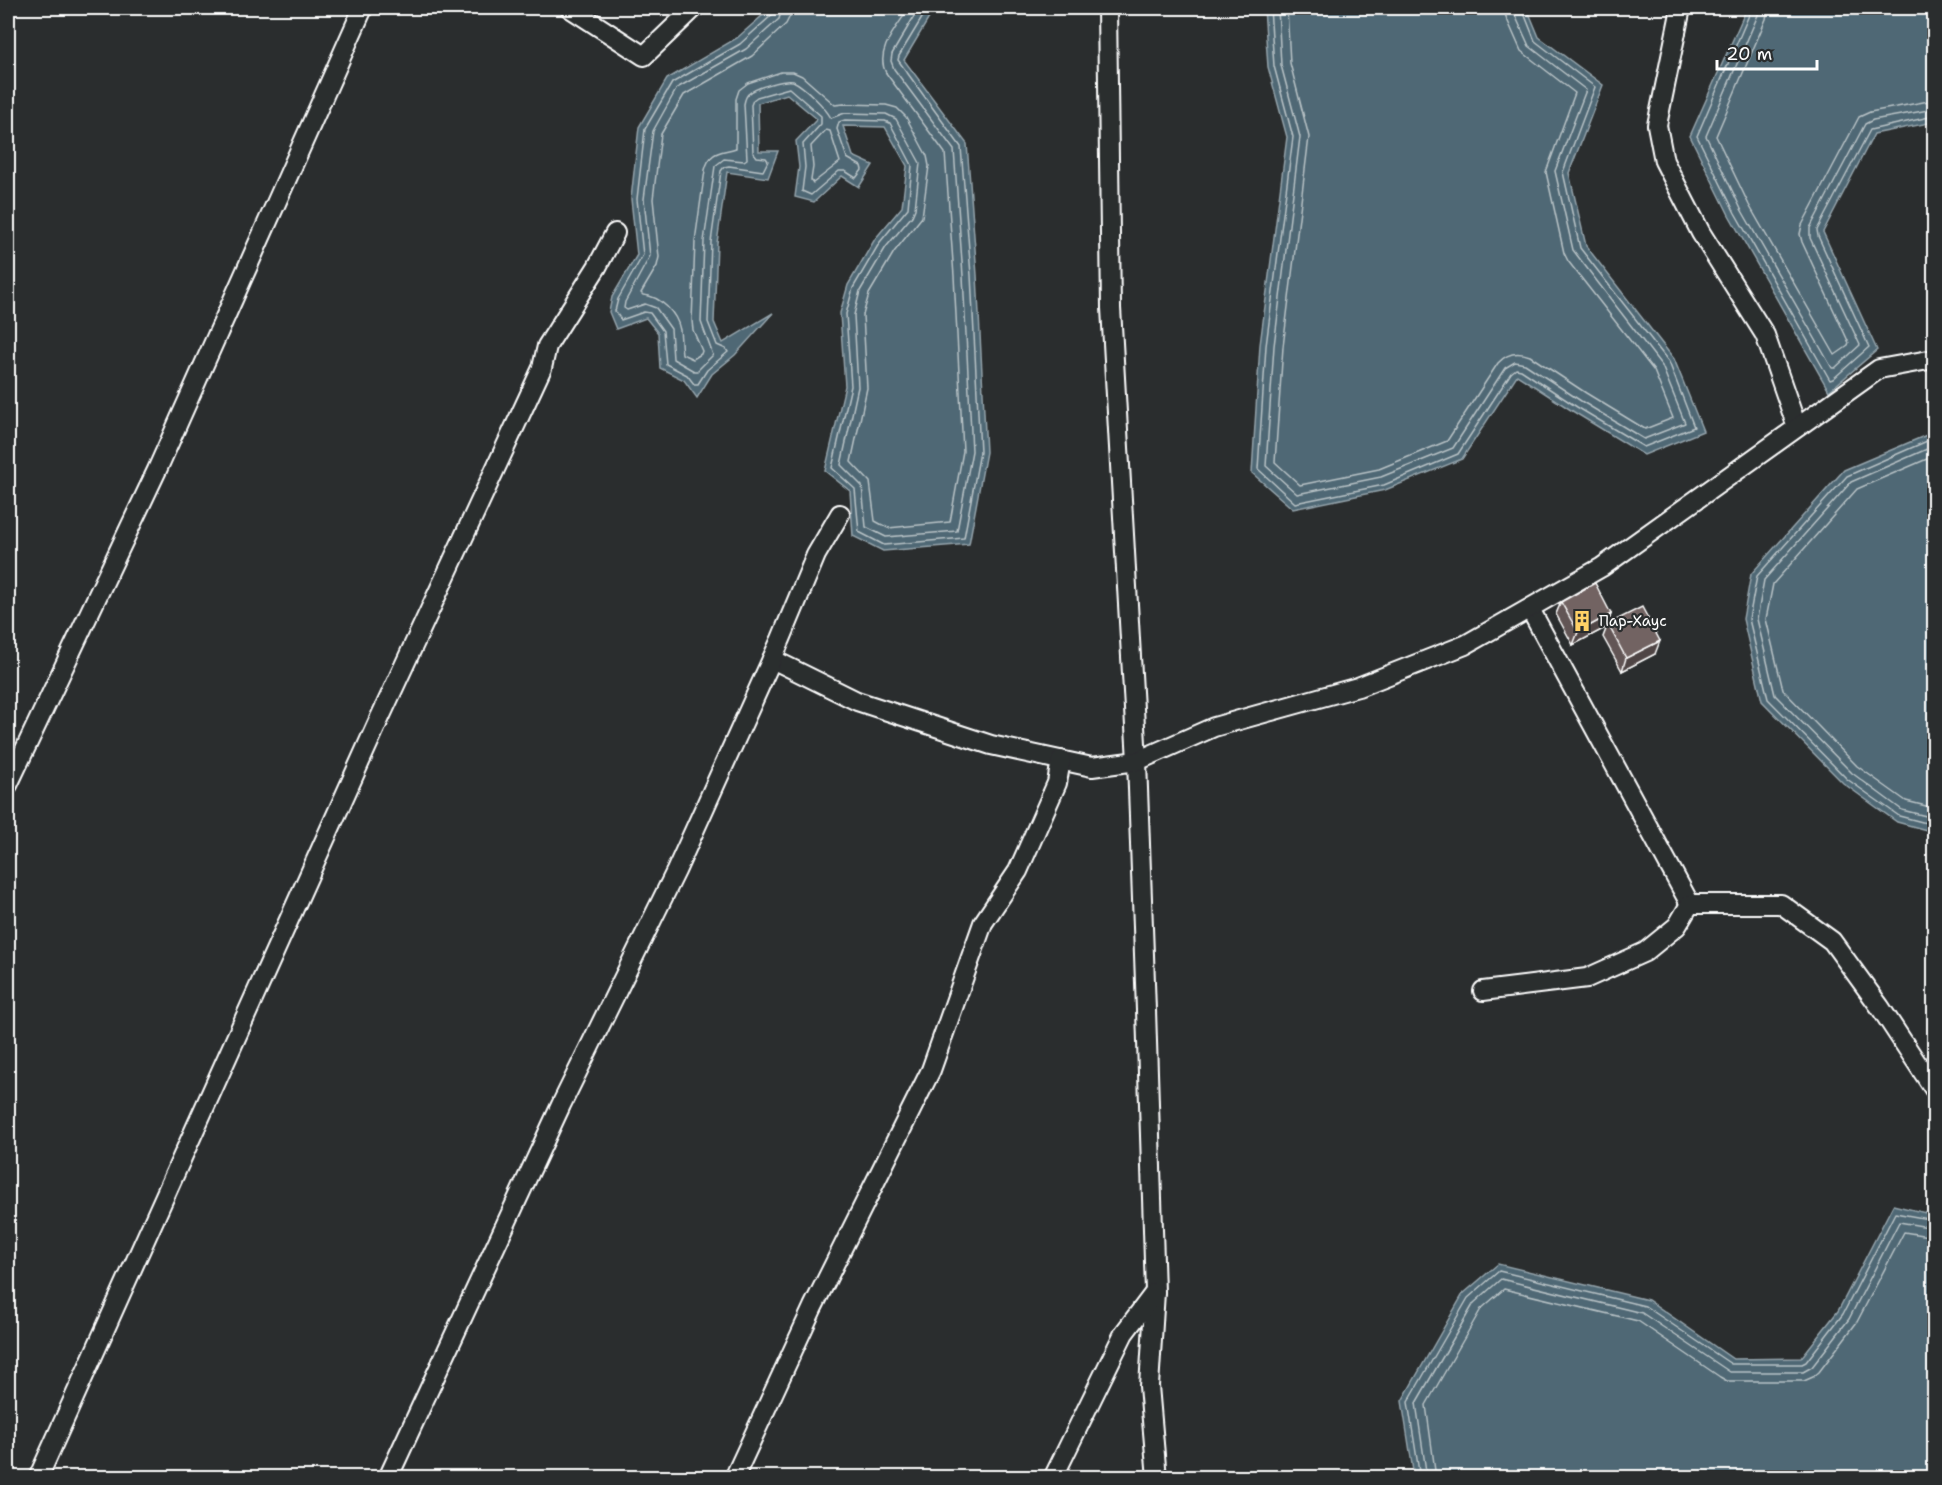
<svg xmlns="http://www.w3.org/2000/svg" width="1942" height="1485" font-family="'Shantell Sans',sans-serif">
<rect width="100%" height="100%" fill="#2a2d2e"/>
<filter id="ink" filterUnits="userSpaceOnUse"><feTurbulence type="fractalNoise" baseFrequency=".0167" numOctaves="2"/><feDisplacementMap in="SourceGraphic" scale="12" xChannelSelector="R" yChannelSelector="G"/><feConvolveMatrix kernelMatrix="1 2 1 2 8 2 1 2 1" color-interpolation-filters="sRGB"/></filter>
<g filter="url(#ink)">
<g fill="#4f6874" stroke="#95a4ac" stroke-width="1.5">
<polygon points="771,8 935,8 904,60 967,144 977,275 986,452 969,544 883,551 853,536 850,491 825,471 845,386 840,313 848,285 875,239 902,207 907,166 885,127 843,126 853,156 873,165 859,187 842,176 814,202 795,197 799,167 796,141 817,119 787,94 758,103 759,151 778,151 768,178 727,172 717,243 714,322 723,343 773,313 735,355 712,374 697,398 684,380 660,368 658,333 646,318 616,329 609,312 612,297 637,255 631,199 639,127 667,79 737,38"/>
<polygon points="1264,8 1527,8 1539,37 1603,85 1569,173 1586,246 1674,359 1703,431 1644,455 1574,412 1517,375 1462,459 1385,490 1293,509 1252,473 1260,345 1287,137 1268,67"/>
<polygon points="1747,8 1934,8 1934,122 1874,134 1823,232 1877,350 1829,391 1729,215 1690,136"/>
<polygon points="1934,432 1934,832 1897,822 1843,783 1762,701 1743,619 1751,574 1844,470"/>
<polygon points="1893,1205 1934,1215 1934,1477 1414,1477 1402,1401 1463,1294 1498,1264 1648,1300 1733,1359 1801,1358 1838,1311"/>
</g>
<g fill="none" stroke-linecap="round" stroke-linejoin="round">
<g stroke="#b9c3c7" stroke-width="1.5">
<polyline points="775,8 773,14 740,44 672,83 645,129 637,199 643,255 618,299 615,311 621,320 644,312 650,313 663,331 666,364 687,375 694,384 698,384 707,370 728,352 726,349 717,345 708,322 711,242 721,171 724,167 729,166 763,171 768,161 766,158 757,157 753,152 751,105 753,100 757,97 789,88 821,116 821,124 803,144 805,167 802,191 811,195 839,171 845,171 856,178 862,170 861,166 847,158 837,129 839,122 845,120 885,121 890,123 912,165 908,208 880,242 853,288 846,314 851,386 832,468 855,489 859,532 884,545 964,538 980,452 971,275 961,147 898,60 899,56 928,8"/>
<path d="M782 8 779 19 746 49 677 88 653 131 644 199 650 256 625 302 624 308 627 310 645 304 656 308 671 329 673 359 694 371H697L713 355 701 322 704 241 715 166 724 159 744 161 747 159 744 104C745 99 746 95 751 92 758 87 785 79 793 81 804 86 825 107 831 118L845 113 886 114 896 119 920 163 915 209 912 216 886 247 860 291 854 315 858 387 841 465 862 486 866 527 886 537 957 531 972 451 963 276 954 150 894 69 891 61 892 54 919 8"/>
<path d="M791 8 790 16 786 24 752 56 684 95 661 134 653 199 659 257 657 266 641 293 643 295C660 296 677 313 680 330 681 338 681 346 682 354L693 359 701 354 702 351 693 330 692 321 695 241 705 170C710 150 721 153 736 148V99L739 90 748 83 781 72H793L802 76 835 105 844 104 886 105 897 108 906 117 927 156 929 166 922 217 894 252 869 294 863 315 867 388 851 462 870 482 875 521 888 528 950 522 963 451 954 276 945 153 886 73C874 51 898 26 909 8"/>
<polyline points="1270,8 1274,66 1293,137 1266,346 1258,469 1295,503 1384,485 1458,454 1511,373 1516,369 1521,370 1577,407 1644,447 1694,427 1669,362 1580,248 1563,172 1595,87 1535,41 1522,8"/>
<polyline points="1278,8 1281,65 1300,137 1274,346 1266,466 1297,494 1381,477 1453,448 1505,368 1515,362 1525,364 1581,401 1644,439 1685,423 1662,366 1573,250 1555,171 1586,90 1529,46 1515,15 1514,8"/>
<path d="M1287 8 1290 63 1309 137 1283 347 1275 462 1300 485 1379 469 1447 441 1498 363C1507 353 1517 351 1530 356L1586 393 1645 429 1673 418 1654 371 1568 261 1564 253 1546 172 1575 93 1521 51 1506 17 1505 8"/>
<polyline points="1752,8 1697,136 1735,213 1830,380 1833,379 1869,347 1818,236 1817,230 1870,130 1934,116"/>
<polyline points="1759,8 1758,15 1706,136 1741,209 1832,368 1835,368 1860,345 1810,238 1810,228 1865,124 1873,120 1934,109"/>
<polyline points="1768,8 1766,19 1716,136 1749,205 1835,355 1848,346 1849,343 1802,242 1800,234 1802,225 1859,117 1870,112 1934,100"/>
<polygon points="826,130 830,131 840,162 813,183 811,180 813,167 811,146"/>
<polyline points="1934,438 1847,476 1757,576 1749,619 1768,699 1847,779 1899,816 1934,825"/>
<polyline points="1934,446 1851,482 1764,580 1757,619 1775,695 1852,773 1902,810 1934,818"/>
<polyline points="1934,456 1857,489 1773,584 1766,619 1783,690 1857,766 1906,801 1934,808"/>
<polyline points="1420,1478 1408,1402 1468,1298 1499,1271 1645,1306 1731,1364 1802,1364 1806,1362 1843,1314 1895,1213 1934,1220"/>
<polyline points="1427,1478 1416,1403 1474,1303 1501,1279 1642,1313 1730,1372 1803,1372 1812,1367 1849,1319 1899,1222 1934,1228"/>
<polyline points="1436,1478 1426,1405 1481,1309 1504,1289 1638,1321 1720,1377 1727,1381 1804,1381 1813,1377 1819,1372 1857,1322 1904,1232 1934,1237"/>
</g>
<defs>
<g id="service">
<polyline points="570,8 644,56 694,8"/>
<polyline points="1107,8 1111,308 1137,761 1146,1010 1155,1292 1149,1386 1157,1478"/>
<polyline points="1681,8 1657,125 1664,161 1701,233 1765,335 1797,427"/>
<polyline points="1530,609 1690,904"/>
<polyline points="772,659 857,701 991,745 1092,767 1137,761 1214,727 1358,687 1465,645 1602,567 1879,369 1934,359"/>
<polyline points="8,785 157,470 363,8"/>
<polyline points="1483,991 1587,978 1645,952 1677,926 1690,904 1781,904 1832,941 1880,1007 1934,1089"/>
<polyline points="38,1478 377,724 542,368 547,346 597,267 615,233"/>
<polyline points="388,1478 561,1105 676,871 781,639 816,555 840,514"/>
<polyline points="734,1478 813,1307 931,1070 983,923 1018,871 1057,783 1061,760"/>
<polyline points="1053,1478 1124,1333 1155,1292"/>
</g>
</defs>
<use href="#service" stroke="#fff" stroke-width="22"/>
<use href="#service" stroke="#2a2d2e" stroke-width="18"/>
</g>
<g fill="#625554" stroke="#fff" stroke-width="1.5">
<polygon points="1561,602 1611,614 1607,627 1573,645 1556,614"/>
<polygon points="1608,624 1655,654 1622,671 1603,637"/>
</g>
<g fill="#504545" stroke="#fff" stroke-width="1.5">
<polygon points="1611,614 1607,627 1573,645 1578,632"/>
<polygon points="1660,641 1655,654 1622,671 1626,658"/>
</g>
<g fill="#726362" stroke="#fff" stroke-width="1.5">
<polygon points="1595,583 1611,614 1578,632 1561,602"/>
<polygon points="1642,607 1660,641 1626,658 1608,624"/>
</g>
</g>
<defs>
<symbol id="building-bare" viewBox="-9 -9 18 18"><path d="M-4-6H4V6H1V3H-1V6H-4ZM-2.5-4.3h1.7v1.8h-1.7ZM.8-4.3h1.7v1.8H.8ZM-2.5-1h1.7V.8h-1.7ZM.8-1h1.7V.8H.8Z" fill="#ffd166" stroke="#2a2d2e" stroke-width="2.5" paint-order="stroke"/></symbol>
</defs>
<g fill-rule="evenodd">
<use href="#building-bare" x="1567" y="606" width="30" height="30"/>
</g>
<g text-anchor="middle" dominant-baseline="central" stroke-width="4.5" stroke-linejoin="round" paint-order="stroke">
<g font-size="15" fill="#fff" stroke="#2a2d2e" text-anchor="start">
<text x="1599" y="621">Пар-Хаус</text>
</g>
</g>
<rect width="1942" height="1485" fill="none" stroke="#2a2d2e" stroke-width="30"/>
<rect x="15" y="15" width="1912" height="1455" fill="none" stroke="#fff" stroke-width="2" filter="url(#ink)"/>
<path d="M1717 60v9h100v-9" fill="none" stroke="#ffffff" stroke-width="3"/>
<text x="1726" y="60" font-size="18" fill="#ffffff" stroke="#2a2d2e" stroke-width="4.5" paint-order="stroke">20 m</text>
</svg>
